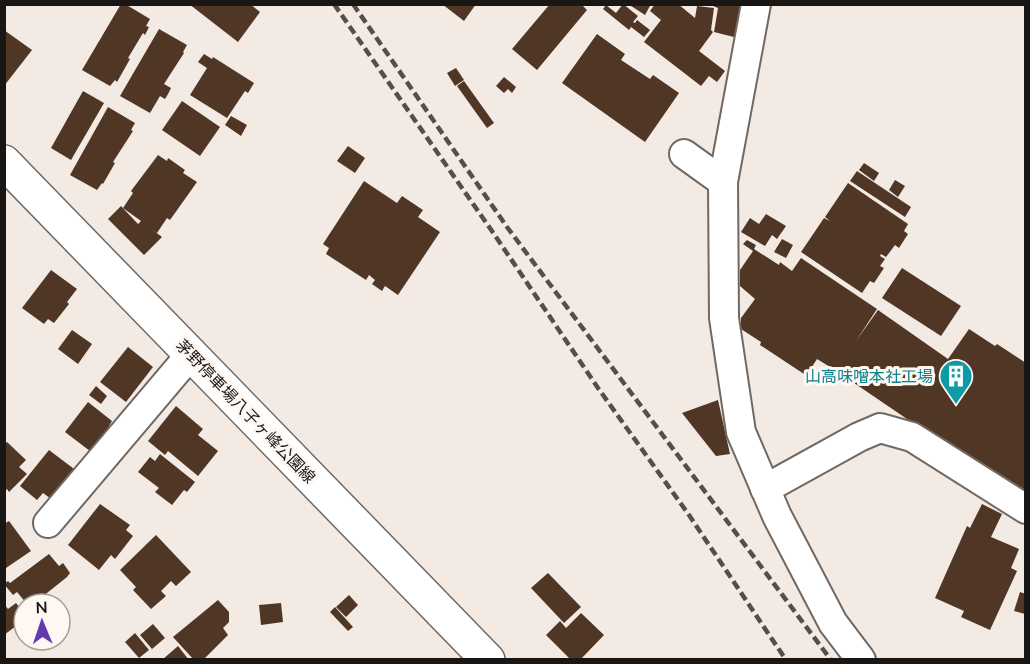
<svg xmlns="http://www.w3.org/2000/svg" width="1030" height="664" font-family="Mulish,'Noto Sans JP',sans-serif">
<rect width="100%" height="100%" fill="#f3eae4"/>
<g fill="#4f3625">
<polygon points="121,4 125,4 150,19 146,26 149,27 145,35 143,33 128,58 130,59 117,82 115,80 110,86 82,70"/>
<polygon points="189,4 250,4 260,12 238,42"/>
<polygon points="442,4 476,4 464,21"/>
<polygon points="550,4 581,4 587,10 537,70 512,49"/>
<polygon points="623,4 638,16 633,22 635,23 637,20 650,30 644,37 631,27 629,30 603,9 606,5 616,13"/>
<polygon points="628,4 651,4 645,15"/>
<polygon points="655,4 678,4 695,18 697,6 714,8 711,30 713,32 699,51 725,71 717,82 709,76 701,86 644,42 661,20 650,11"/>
<polygon points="708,4 741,4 734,37 714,32 718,8"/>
<polygon points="159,29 187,45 183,52 184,53 164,84 171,88 168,94 165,99 160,96 150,113 120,96"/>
<polygon points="4,30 32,50 4,86"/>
<polygon points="597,34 625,54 621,60 650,79 653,75 679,93 645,142 562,83"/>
<polygon points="204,54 212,59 213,57 254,83 248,93 245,91 227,118 190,95 207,68 198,62"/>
<polygon points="456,68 464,80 455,86 447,73"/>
<polygon points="504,77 516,87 512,93 508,89 504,93 496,86"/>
<polygon points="464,81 494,123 487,128 457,86"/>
<polygon points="83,91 104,103 71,160 51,148"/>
<polygon points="182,101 220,127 200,156 162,130"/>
<polygon points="108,107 135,123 131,130 133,131 113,162 115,163 103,184 102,183 97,190 70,175"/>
<polygon points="231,116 247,125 241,136 225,125"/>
<polygon points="348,146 365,158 355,173 337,161"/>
<polygon points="158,155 167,161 168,158 185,170 183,173 197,182 170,220 167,218 157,233 150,228 162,237 144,255 108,219 121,206 138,224 141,221 123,208 133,193 131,191"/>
<polygon points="864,163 879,173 874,181 859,170"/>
<polygon points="857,171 911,207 905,217 850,181"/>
<polygon points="895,180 905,186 898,197 889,190"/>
<polygon points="364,181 397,203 402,196 423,210 418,217 440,232 398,295 385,286 382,291 372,284 375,280 369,275 366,280 326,254 329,248 323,244"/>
<polygon points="848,183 908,224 904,231 908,234 899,248 895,245 886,257 881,254 880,256 885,259 880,266 884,268 874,283 870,281 862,293 801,252 824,218 830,221 825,217"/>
<polygon points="766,214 786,226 777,239 772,235 765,246 741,232 750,218 759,224"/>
<polygon points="782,239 793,245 786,258 774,252"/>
<polygon points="747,240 756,245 754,249 779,265 780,262 792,271 801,258 877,309 856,341 878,310 948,359 969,329 995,346 997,344 1026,363 1026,500 835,370 817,359 808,373 804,374 760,345 761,342 741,329 741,318 755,299 740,286 740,270 753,251 743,244"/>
<polygon points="902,268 961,306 941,336 882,298"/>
<polygon points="51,270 77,289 67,302 69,304 54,323 48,319 44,324 22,308"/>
<polygon points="72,330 92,344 78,364 58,349"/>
<polygon points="128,347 153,367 126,402 100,382"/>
<polygon points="96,386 107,396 101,404 89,395"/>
<polygon points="718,400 730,454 716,456 682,413"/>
<polygon points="88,402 112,421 109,426 114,429 100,447 95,444 90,451 65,432"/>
<polygon points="176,406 203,429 198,435 218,451 198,476 168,451 165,455 148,441"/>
<polygon points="7,442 26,460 19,467 27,474 9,492 7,489 4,492 4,444"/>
<polygon points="49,450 78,472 54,501 43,493 37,500 20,486"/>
<polygon points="160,454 195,482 187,492 184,490 172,505 155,492 159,488 138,472 150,457 155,461"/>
<polygon points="100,504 130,525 126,530 133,536 115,559 111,555 99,570 68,545"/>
<polygon points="982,504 1002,514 991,537 1019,549 1011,568 1017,571 990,630 961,617 964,611 935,598 967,526 970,528"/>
<polygon points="9,521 31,551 6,568 4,566 4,524"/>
<polygon points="156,535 191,572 176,586 171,581 161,591 166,596 151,609 133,590 136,587 120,570"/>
<polygon points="49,554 59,566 63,563 70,573 67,577 42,597 45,600 40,604 27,604 17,592 13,595 4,584 8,581 10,583"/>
<polygon points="548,573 581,607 564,623 531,588"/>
<polygon points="1020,592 1026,594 1025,614 1014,611"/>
<polygon points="349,595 358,605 346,617 336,607"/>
<polygon points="218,600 229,612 229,622 223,628 228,635 203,660 194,660 173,637"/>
<polygon points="16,603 24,613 24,620 4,635 4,604 8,609"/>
<polygon points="281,603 283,622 261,625 259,605"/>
<polygon points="335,607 353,627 348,631 330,612"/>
<polygon points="581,613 604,635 580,660 571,660 546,635 560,621 566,628"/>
<polygon points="153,624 165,638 152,649 140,635"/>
<polygon points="135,633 149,650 139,658 125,642"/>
<polygon points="178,646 189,660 162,660"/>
</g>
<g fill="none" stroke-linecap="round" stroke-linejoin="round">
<defs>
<g id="minor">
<polyline points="756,4 723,182 724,318 741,432 777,516 833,623 861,660"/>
<polyline points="684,154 723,182"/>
<polyline points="765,489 859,437 880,428 912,437 1026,509"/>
<polyline points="48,523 191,354"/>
</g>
<polyline id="major" points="4,162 488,660"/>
</defs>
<use href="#minor" stroke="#706863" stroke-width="32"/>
<use href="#major" stroke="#706863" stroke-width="36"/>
<use href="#minor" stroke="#fff" stroke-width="28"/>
<use href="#major" stroke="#fff" stroke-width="33"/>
<g stroke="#544f4c" stroke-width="4.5" stroke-dasharray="9 4.5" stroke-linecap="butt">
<polyline points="334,4 494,234 598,388 689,515 786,660"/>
<polyline points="353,4 507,227 831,660"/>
</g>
</g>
<defs>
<symbol id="building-pin" viewBox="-11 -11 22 30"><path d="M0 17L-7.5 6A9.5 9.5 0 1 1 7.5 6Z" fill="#0f9aa8" stroke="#fff7f2"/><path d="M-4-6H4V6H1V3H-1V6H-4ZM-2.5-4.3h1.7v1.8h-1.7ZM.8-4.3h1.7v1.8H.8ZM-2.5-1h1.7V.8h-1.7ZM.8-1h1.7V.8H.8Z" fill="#fff"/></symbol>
</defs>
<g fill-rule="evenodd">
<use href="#building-pin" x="937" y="357" width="38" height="52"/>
</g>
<g text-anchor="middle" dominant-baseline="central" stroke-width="6" stroke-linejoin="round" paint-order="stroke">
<g font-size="16" fill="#0d838f" stroke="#fff7f2" text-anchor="end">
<text x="933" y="376">山高味噌本社工場</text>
</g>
<g font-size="16" fill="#191614" stroke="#fff7f2">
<text transform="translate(246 411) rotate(46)">茅野停車場八子ヶ峰公園線</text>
</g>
</g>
<rect width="1030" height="664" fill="none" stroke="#191614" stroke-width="12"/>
<g transform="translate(42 622) rotate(358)"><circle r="28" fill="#fff7f2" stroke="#a39d99" stroke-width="1.5"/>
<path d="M0-4.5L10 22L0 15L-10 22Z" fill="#6339b1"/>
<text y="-9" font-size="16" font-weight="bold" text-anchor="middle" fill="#191614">N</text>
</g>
</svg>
